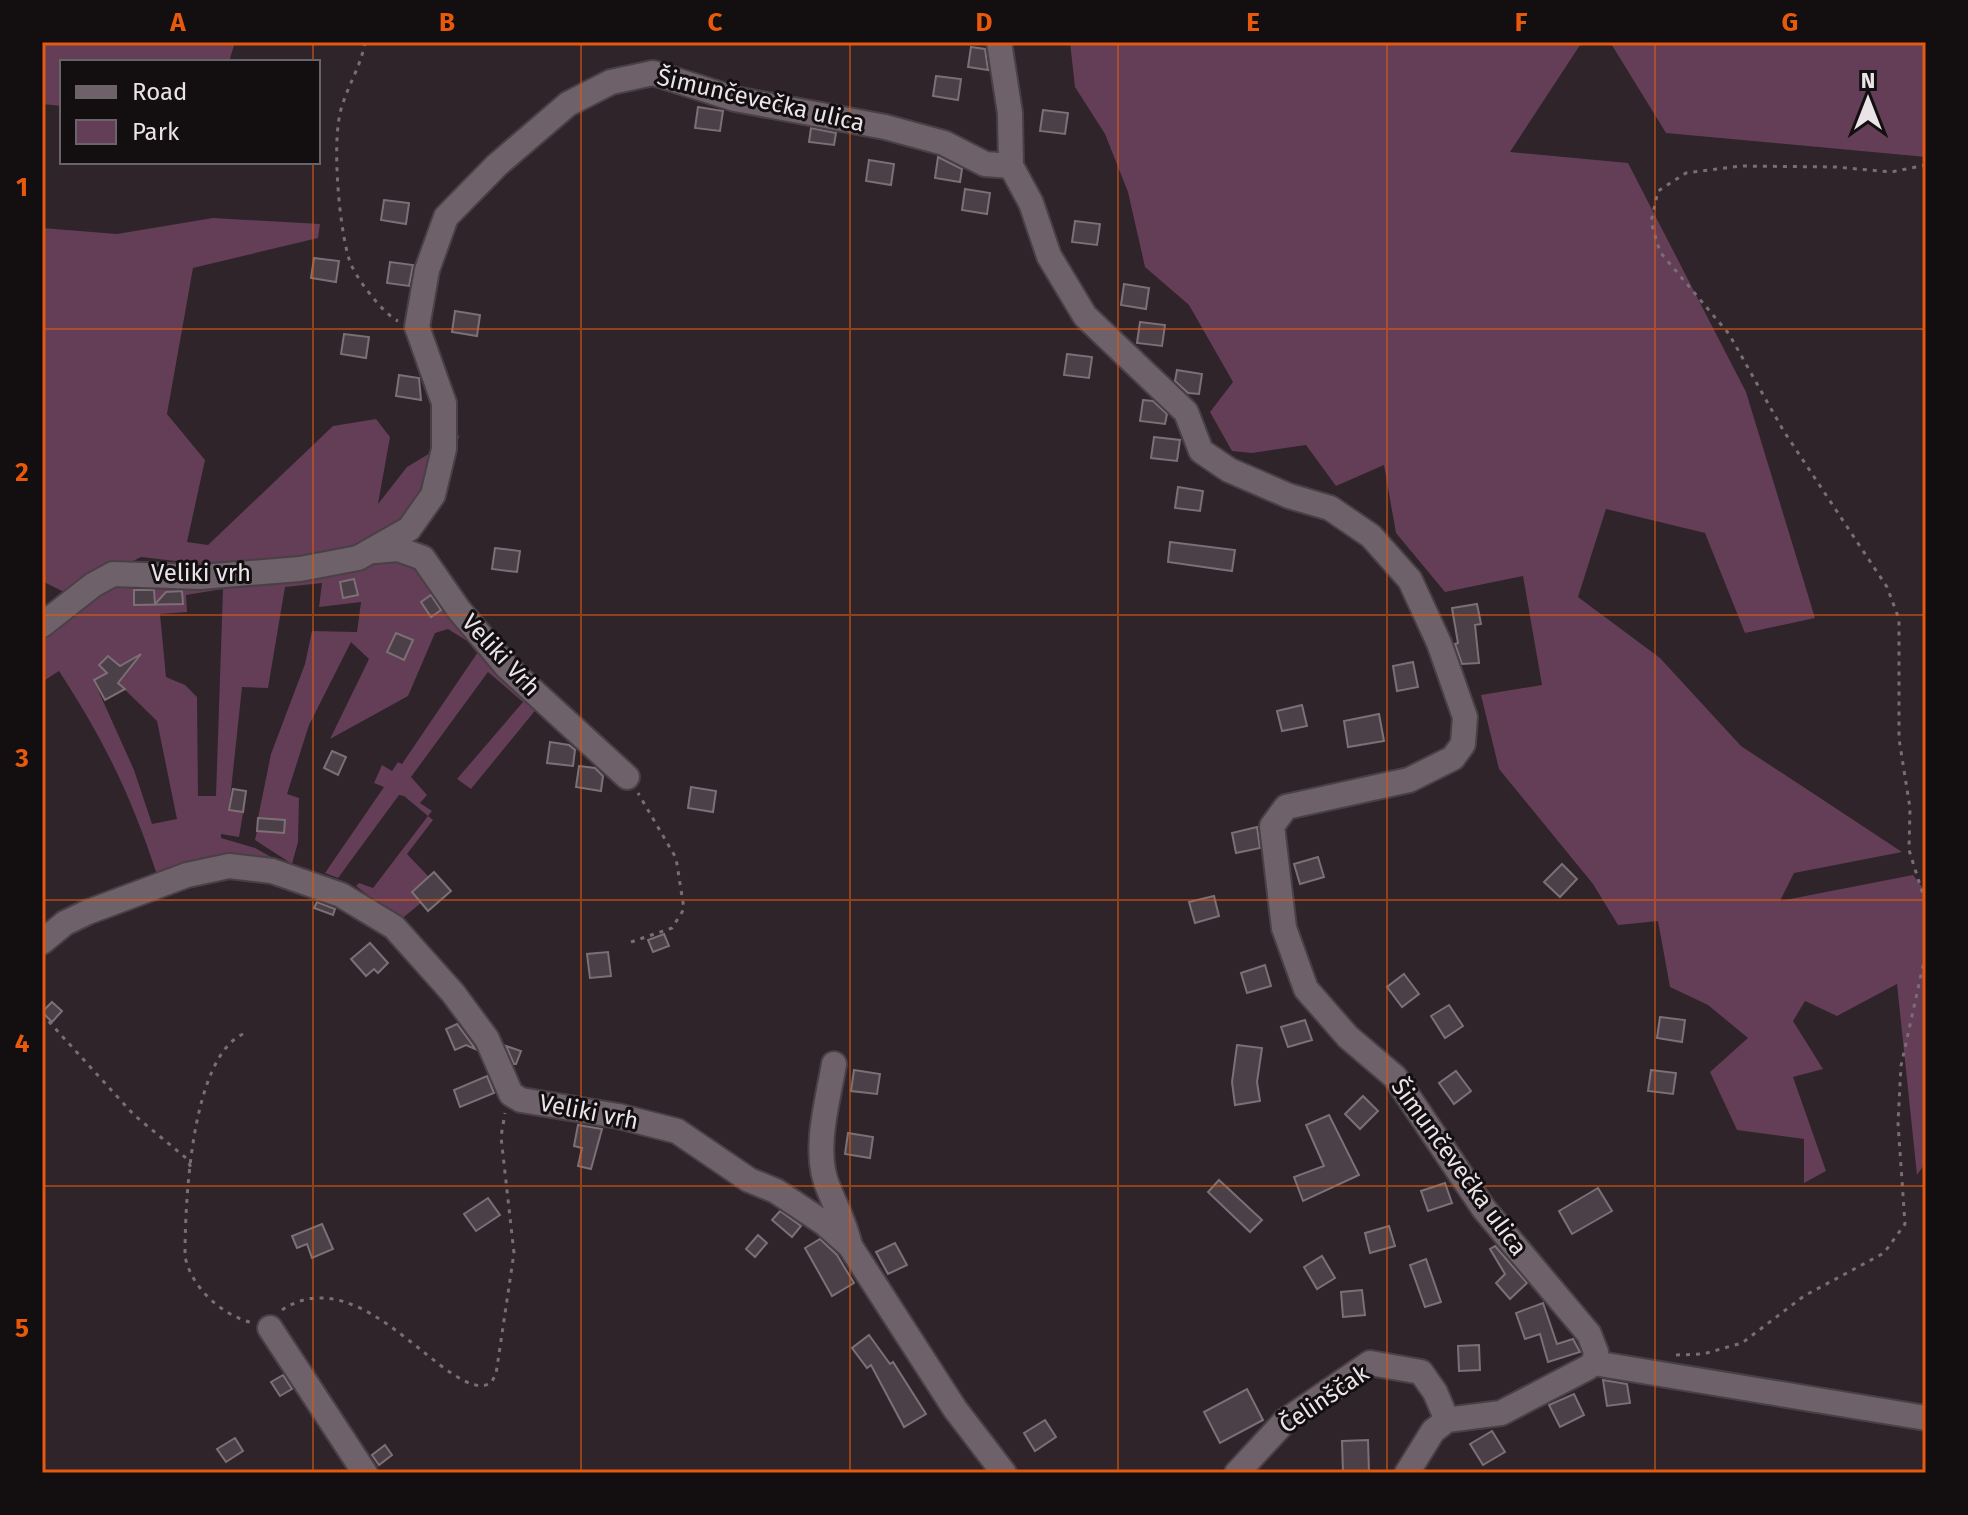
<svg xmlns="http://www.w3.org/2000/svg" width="1968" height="1515" font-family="'Fira Sans',sans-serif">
<rect width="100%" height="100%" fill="#2e242a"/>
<g fill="#643d57" fill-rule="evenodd">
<polygon points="42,42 235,42 229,62 62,62 62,106 42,104"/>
<polygon points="1070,42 1582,42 1510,152 1628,163 1746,392 1815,618 1745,633 1705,533 1606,509 1578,597 1660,658 1741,746 1902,852 1794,873 1780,901 1913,875 1926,892 1926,1067 1923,1070 1926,1076 1926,1162 1917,1175 1897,984 1837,1016 1805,1001 1793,1021 1823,1069 1793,1077 1826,1171 1804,1183 1804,1139 1737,1130 1710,1072 1748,1038 1708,1005 1670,987 1658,921 1618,925 1593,884 1499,769 1481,695 1542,685 1523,576 1445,592 1396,533 1384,465 1336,486 1306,445 1252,453 1232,451 1210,412 1233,382 1189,305 1145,267 1128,192 1105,134 1075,87"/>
<polygon points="1610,42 1919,42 1926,47 1926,157 1666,133"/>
<polygon points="213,218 320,224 318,238 193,268 167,414 205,460 187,542 208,545 333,426 376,419 390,437 378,504 407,467 460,435 439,481 375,542 332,556 261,563 192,563 141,557 68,594 42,581 42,228 117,234"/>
<path d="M377 556C410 561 418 563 435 593L421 602 431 616 445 608 538 707 471 789 457 779 523 702 488 672 411 777 427 795 420 803 432 811 428 816 433 820 407 854 429 877 412 892 421 903 400 920 356 886 359 883 373 888 428 816 404 796 399 795 338 878 325 873 384 787 374 783 382 765 392 771 398 762 402 764 480 649 448 629 435 633 408 696 330 739 369 659 351 642 309 725 287 794 299 798 298 842 292 864 255 840 257 831 284 833 285 820 258 818 271 754 305 664 312 631 357 632 361 602 319 607 322 583 285 587 268 688 242 687 229 809 243 813 239 837 221 834V838L255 848 280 862 159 881C133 800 106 743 59 671L42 682V632L112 580 134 584V604H155L154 584ZM223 589 216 796H198L197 697 185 685 166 677 160 614 187 612 186 595ZM108 656 127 673 118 683 157 721 177 819 152 824 134 770 94 681 107 673 100 665Z"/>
</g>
<g fill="#4b4047" stroke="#7c6f76" stroke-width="2">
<polygon points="971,47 985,49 988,70 968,67"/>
<polygon points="936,76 961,79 958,100 933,96"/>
<polygon points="698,107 723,111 720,131 695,128"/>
<polygon points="1043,110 1068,113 1065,134 1040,131"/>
<polygon points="811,128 836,133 834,145 809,142"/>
<polygon points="938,157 962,169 960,182 935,178"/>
<polygon points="869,160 894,164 891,185 866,181"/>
<polygon points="965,189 990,193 987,214 962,210"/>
<polygon points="384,200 409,203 406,224 381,220"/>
<polygon points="1075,221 1100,224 1097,245 1072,242"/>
<polygon points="314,258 339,261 336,282 311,278"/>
<polygon points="390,262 413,265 409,286 387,283"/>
<polygon points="1124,284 1149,288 1146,309 1121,305"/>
<polygon points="455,311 480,315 477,336 452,332"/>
<polygon points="1140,322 1165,325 1162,346 1137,343"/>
<polygon points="344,334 369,337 366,358 341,354"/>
<polygon points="1067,354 1092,357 1089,378 1064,375"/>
<polygon points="1177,370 1202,374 1199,394 1188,393 1175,381"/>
<polygon points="399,375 419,378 421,400 396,396"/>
<polygon points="1143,400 1153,401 1167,414 1165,424 1140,421"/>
<polygon points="1154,437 1180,440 1177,461 1151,458"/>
<polygon points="1178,487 1203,491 1200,511 1175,508"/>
<polygon points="1170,542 1235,550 1232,571 1168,562"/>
<polygon points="495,548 520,551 517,572 492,569"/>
<polygon points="354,579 358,595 343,598 340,582"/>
<polygon points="134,590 154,590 155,604 166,592 182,591 183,604 134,605"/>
<polygon points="431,595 441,610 431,617 421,602"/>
<polygon points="1477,604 1481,624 1475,625 1479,663 1462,664 1455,644 1458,643 1452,608"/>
<polygon points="396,633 413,640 404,660 387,652"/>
<polygon points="141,654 118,683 125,689 105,700 94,680 107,673 99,665 108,656 120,666"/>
<polygon points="1413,662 1418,687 1397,691 1393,666"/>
<polygon points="1302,705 1307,726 1282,731 1277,711"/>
<polygon points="1379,714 1384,741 1348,747 1344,721"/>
<polygon points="550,742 569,745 575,750 573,766 547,763"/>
<polygon points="332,751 346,757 338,775 324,768"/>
<polygon points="579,766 595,768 603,776 601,791 576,787"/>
<polygon points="691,787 716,791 713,812 688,808"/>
<polygon points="233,789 246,791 243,812 229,810"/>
<polygon points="258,818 285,820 284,833 257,831"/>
<polygon points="1257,827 1260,848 1236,853 1232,833"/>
<polygon points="1318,857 1324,877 1300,884 1294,864"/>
<polygon points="1562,864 1577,879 1560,897 1544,882"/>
<polygon points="434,872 451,891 428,911 412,892"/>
<polygon points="1214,896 1219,916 1195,923 1189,902"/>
<polygon points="317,902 335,909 333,915 314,908"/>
<polygon points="664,934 669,946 653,952 648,940"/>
<polygon points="370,943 388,963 378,973 374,969 366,976 351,959"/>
<polygon points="608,952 611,976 590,978 587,954"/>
<polygon points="1265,965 1271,986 1247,993 1241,973"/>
<polygon points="1404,974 1419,994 1402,1007 1387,987"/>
<polygon points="52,1002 62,1011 52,1022 42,1012"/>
<polygon points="1449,1005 1463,1026 1445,1038 1431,1016"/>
<polygon points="1660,1017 1685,1020 1682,1042 1657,1038"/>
<polygon points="1305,1020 1312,1040 1288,1047 1281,1027"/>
<polygon points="457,1024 474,1047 475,1049 466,1045 455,1050 446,1029"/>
<polygon points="1237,1045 1262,1048 1257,1082 1260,1101 1235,1105 1232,1082"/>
<polygon points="506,1046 521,1051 516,1064 514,1064"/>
<polygon points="854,1070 880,1074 877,1094 851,1091"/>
<polygon points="1651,1070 1676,1073 1673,1094 1648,1091"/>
<polygon points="1456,1071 1471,1091 1454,1104 1439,1083"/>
<polygon points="487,1076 494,1093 460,1107 454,1090"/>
<polygon points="1363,1096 1378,1111 1360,1129 1345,1114"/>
<polygon points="1329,1115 1359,1175 1303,1201 1294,1177 1324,1166 1306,1125"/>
<polygon points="578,1125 602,1129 591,1169 578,1166 582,1148 574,1146"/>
<polygon points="848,1133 873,1137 870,1158 845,1154"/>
<polygon points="1219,1180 1262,1220 1250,1232 1208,1192"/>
<polygon points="1445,1183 1452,1203 1428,1211 1421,1191"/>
<polygon points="1598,1188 1612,1211 1572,1234 1559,1211"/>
<polygon points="488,1198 500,1215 476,1231 464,1214"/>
<polygon points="780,1211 801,1226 792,1237 772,1220"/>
<polygon points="322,1224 333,1249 312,1258 307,1244 297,1248 292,1236"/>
<polygon points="1389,1226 1395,1246 1370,1253 1365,1233"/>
<polygon points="758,1235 767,1243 755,1257 746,1249"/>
<polygon points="820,1239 837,1255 854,1283 832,1296 805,1248"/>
<polygon points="895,1243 907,1265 888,1274 876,1252"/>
<polygon points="1495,1246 1527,1283 1510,1299 1496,1283 1505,1274 1490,1249"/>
<polygon points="1322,1256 1335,1278 1317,1289 1304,1267"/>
<polygon points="1426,1259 1441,1302 1425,1307 1410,1265"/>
<polygon points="1362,1290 1365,1315 1343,1317 1341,1292"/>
<polygon points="1543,1303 1557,1344 1573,1339 1580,1352 1548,1362 1540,1334 1525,1339 1516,1313"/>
<polygon points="869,1335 890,1364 893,1362 926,1414 904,1427 871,1365 867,1368 852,1348"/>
<polygon points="1479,1345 1480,1370 1459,1371 1458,1346"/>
<polygon points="283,1375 292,1389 280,1396 271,1382"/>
<polygon points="1603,1380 1627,1384 1630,1403 1607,1406"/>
<polygon points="1247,1389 1263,1420 1220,1443 1204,1412"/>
<polygon points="1574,1394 1584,1415 1560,1427 1549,1405"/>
<polygon points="1045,1420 1056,1437 1035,1451 1024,1433"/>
<polygon points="1492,1431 1505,1452 1483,1465 1470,1444"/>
<polygon points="235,1438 243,1451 226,1462 217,1449"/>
<polygon points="1368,1440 1369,1473 1343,1473 1342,1441"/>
<polygon points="385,1445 392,1455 379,1465 372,1455"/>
</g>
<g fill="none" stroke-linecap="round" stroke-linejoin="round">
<defs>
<g id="minor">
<polyline points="999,42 1010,113 1011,166"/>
<polyline points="375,551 398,549 423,558 459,610 507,667 627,777"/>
<polyline points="42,625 93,585 113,574 200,577 300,569 358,558 409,529 433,495 444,449 444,403 417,327 427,270 446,217 497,165 568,104 611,82 653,73 735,99 885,127 944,143 985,164 1011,166 1031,203 1049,256 1085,316 1186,412 1201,451 1229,470 1289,496 1330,508 1371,536 1410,580 1439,643 1465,717 1463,744 1453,758 1409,780 1286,807 1272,826 1284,928 1306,989 1348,1037 1395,1077 1484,1209 1589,1334 1596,1352 1594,1363 1587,1368 1501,1413 1447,1420 1433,1431 1407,1473"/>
<polyline points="42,942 65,923 88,912 187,875 229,866 272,871 341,895 394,927 453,993 487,1039 511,1094 521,1100 618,1116 677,1131 749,1180 776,1191 824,1223 850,1246 955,1409 1004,1473"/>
<path d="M834 1064C828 1100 814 1147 826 1182 834 1204 845 1222 850 1246"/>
<polyline points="270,1328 365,1473"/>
<polyline points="1594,1363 1926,1418"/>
<polyline points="1237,1473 1285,1421 1370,1363 1421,1372 1435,1392 1447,1420"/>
</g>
</defs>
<use href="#minor" stroke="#494046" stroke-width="28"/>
<g stroke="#786f75" stroke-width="3" stroke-dasharray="4 6" stroke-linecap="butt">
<path d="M365 42C361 66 349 83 342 106 331 138 339 226 349 259 354 276 383 314 398 321"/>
<polyline points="1926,165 1891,172 1836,167 1740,166 1686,173 1658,191 1651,222 1660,252 1729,334 1783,430 1887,587 1899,619 1899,739 1910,808 1909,850 1926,904"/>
<polyline points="631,942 672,928 684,909 676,858 638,793"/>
<polyline points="42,1014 134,1115 186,1158 192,1169"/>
<path d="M243 1034C191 1058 185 1203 185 1256 191 1288 223 1316 253 1323"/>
<path d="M282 1310C364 1255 450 1407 491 1383L496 1374 514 1253 501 1137 505 1113"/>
<polyline points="1676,1355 1703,1354 1742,1343 1804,1296 1884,1253 1905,1224 1898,1123 1901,1066 1926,952"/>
</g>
<use href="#minor" stroke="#6e6169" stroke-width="24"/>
</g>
<path fill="none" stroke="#e8590c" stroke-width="2" stroke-opacity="0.55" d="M313 42V62M581 42V1473M850 42V1473M1118 42V1473M1387 42V1473M1655 42V1473M313 162V1473M42 329H1926M42 615H1926M42 900H1926M42 1186H1926"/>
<g text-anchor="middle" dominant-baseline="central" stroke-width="6" stroke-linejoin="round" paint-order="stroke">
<g font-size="24" fill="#eae3e7" stroke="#130f11">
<text transform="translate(761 100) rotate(13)">Šimunčevečka ulica</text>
<text x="201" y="573">Veliki vrh</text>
<text transform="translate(501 655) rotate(47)">Veliki Vrh</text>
<text transform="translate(589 1112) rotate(11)">Veliki vrh</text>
<text transform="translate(1459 1167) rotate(54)">Šimunčevečka ulica</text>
<text transform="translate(1324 1399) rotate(-34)">Čelinščak</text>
</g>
</g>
<rect width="1968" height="1515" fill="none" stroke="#130f11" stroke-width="88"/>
<rect x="60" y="60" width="260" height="104" fill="#130f11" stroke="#696467" stroke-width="2"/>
<rect x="76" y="86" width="40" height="12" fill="#6e6169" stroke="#696467" stroke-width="2"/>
<text x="132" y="100" font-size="24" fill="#eae3e7">Road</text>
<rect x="76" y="120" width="40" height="24" fill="#643d57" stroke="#696467" stroke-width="2"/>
<text x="132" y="140" font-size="24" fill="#eae3e7">Park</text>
<g transform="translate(1868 100)" stroke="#130f11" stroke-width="6" paint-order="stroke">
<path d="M0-6L14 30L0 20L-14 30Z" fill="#eae3e7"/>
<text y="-12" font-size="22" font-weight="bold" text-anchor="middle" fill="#eae3e7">N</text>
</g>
<rect x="44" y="44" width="1880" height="1427" fill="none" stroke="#e8590c" stroke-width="3"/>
<g font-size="26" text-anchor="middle" font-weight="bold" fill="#e8590c">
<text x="178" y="31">A</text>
<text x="447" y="31">B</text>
<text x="715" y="31">C</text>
<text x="984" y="31">D</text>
<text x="1253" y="31">E</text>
<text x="1521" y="31">F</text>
<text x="1790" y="31">G</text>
<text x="22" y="196">1</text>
<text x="22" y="481">2</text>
<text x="22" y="767">3</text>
<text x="22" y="1052">4</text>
<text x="22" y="1337">5</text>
</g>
</svg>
